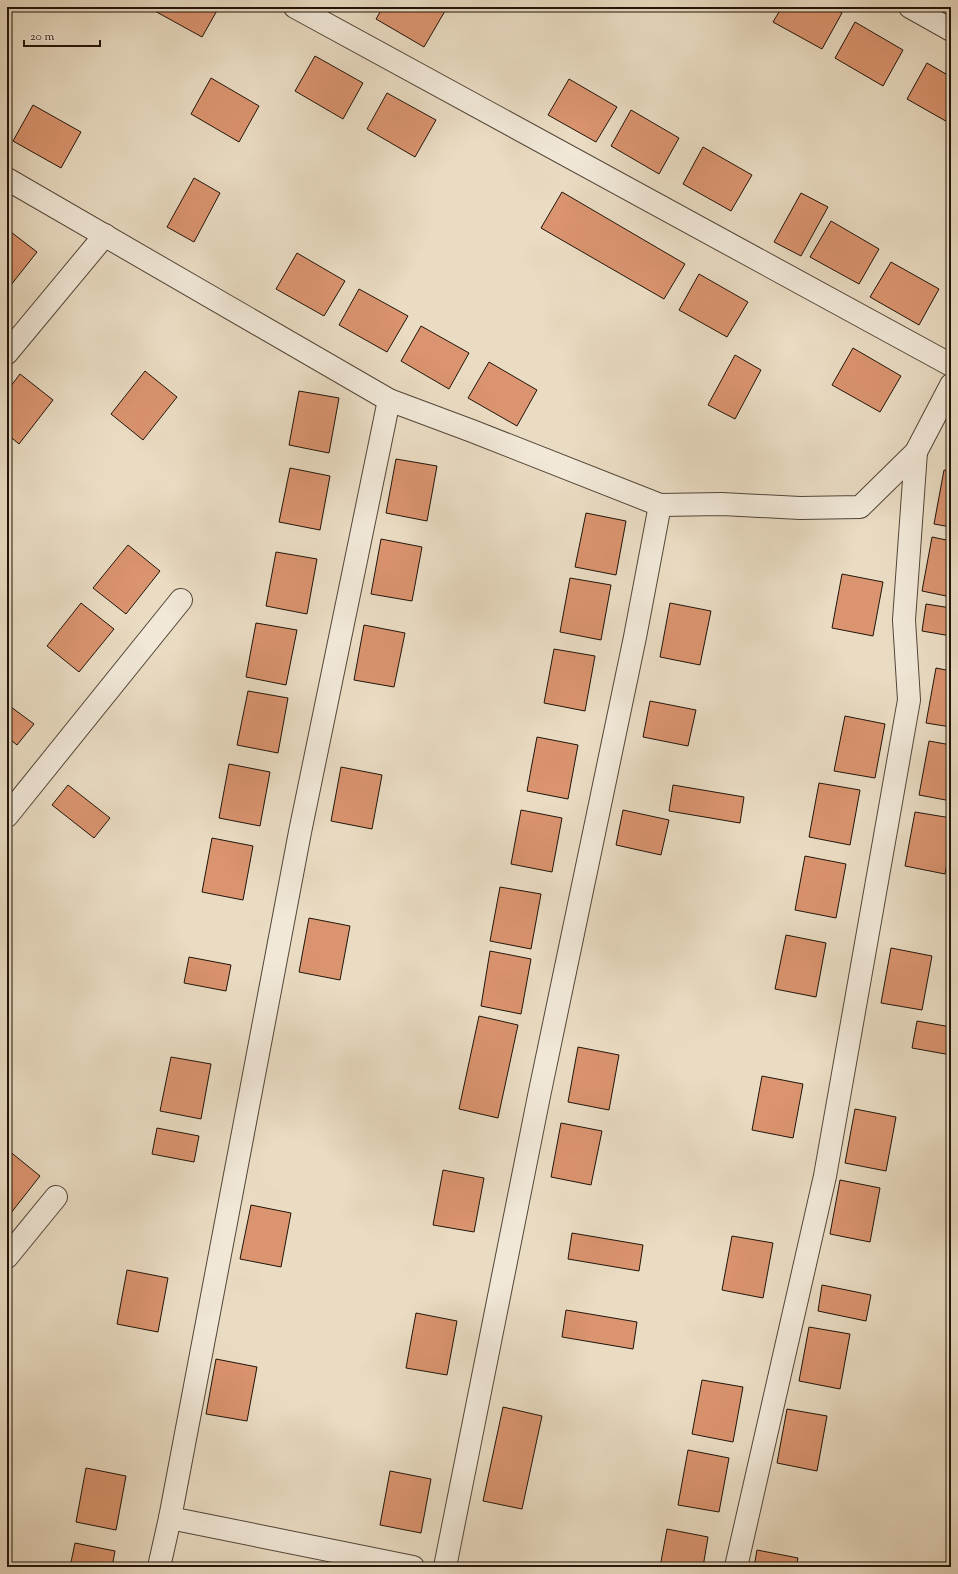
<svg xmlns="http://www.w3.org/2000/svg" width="958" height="1574" font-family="'Sorts Mill Goudy',serif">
<rect width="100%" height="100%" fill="#eadcc3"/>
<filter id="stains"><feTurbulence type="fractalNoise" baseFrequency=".005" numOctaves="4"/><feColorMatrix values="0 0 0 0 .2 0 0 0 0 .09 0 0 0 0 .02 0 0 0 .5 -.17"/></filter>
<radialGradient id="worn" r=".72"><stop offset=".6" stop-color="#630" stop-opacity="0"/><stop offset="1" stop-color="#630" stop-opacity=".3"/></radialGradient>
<g fill="#da946f" stroke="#201409">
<polygon points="155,7 219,7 202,37 153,10"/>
<polygon points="383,7 438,7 445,11 424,47 376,19"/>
<polygon points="782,7 831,7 842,13 822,49 773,22"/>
<polygon points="855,22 903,50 883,86 835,58"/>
<polygon points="315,56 363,83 343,119 295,91"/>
<polygon points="927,63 951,77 951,124 907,99"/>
<polygon points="211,78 259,106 239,142 191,114"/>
<polygon points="569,79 617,107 596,142 548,115"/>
<polygon points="387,93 436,120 415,157 367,129"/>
<polygon points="33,105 81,132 61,168 13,141"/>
<polygon points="631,110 679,138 659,174 611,146"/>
<polygon points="703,147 752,175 731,211 683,184"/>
<polygon points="194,178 220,193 194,242 167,227"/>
<polygon points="562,192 685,264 664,299 541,228"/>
<polygon points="801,193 828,207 801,256 774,242"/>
<polygon points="831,221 879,249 859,284 810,257"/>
<polygon points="7,229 37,252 7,290"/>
<polygon points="297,253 345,281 324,316 276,289"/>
<polygon points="891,262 939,289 919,325 870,297"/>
<polygon points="699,274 748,302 727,337 679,310"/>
<polygon points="359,289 408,316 387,352 339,325"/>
<polygon points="421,326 469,353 449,389 401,361"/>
<polygon points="853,348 901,376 880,412 832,385"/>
<polygon points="735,355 761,370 735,419 708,405"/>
<polygon points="489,362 537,390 517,426 468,398"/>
<polygon points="145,371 177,397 143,440 111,414"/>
<polygon points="20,374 53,400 19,444 7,434 7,391"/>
<polygon points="299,391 339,398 329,453 289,445"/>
<polygon points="396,459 437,466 427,521 386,513"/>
<polygon points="290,468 330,476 320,530 279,522"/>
<polygon points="944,470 951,471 951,527 934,524"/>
<polygon points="586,513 626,521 616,575 575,567"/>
<polygon points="932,537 951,541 951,597 922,591"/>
<polygon points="381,539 422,547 412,601 371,594"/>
<polygon points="128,545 160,571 126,614 93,588"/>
<polygon points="276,552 317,559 307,614 266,606"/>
<polygon points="842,574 883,582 873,636 832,628"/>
<polygon points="570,578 611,585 601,640 560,632"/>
<polygon points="81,603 114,629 79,672 47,646"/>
<polygon points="670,603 711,611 700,665 660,657"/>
<polygon points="926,604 951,608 951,636 922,631"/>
<polygon points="256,623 297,630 286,685 246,677"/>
<polygon points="364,625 405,633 394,687 354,680"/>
<polygon points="554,649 595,656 585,711 544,703"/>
<polygon points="936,668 951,671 951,727 926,723"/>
<polygon points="248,691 288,698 278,753 237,745"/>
<polygon points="650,701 696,710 688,746 643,737"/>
<polygon points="7,704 34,724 17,745 7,737"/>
<polygon points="845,716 885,724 875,778 834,771"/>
<polygon points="537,737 578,745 568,799 527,791"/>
<polygon points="929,741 951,745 951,801 919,795"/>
<polygon points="229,764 270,772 260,826 219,818"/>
<polygon points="341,767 382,775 372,829 331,821"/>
<polygon points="819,783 860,790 850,845 809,837"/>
<polygon points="68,785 110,818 94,838 52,805"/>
<polygon points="673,785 744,797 740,823 669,811"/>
<polygon points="521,810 562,818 552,872 511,864"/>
<polygon points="623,810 669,820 661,855 616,845"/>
<polygon points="915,812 951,818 951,844 945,874 905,866"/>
<polygon points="212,838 253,846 243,900 202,892"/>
<polygon points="805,856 846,864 836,918 795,910"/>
<polygon points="500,887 541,894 531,949 490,941"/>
<polygon points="309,918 350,926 340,980 299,972"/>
<polygon points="786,935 826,943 816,997 775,989"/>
<polygon points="891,948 932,956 922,1010 881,1003"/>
<polygon points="490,951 531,959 521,1014 481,1006"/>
<polygon points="189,957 231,965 226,991 184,983"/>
<polygon points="479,1016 518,1025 498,1118 459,1109"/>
<polygon points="917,1021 951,1027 951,1055 912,1048"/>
<polygon points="578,1047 619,1055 609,1110 568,1102"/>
<polygon points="171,1057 211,1064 201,1119 160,1111"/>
<polygon points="762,1076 803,1084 793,1138 752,1130"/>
<polygon points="855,1109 896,1117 886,1171 845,1163"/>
<polygon points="561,1123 602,1131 591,1185 551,1177"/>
<polygon points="157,1128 199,1136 194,1162 152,1154"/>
<polygon points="8,1150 40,1176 7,1218 7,1151"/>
<polygon points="443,1170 484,1178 474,1232 433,1225"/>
<polygon points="840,1180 880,1188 870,1242 830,1234"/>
<polygon points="251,1205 291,1213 281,1267 240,1259"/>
<polygon points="572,1233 643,1245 639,1271 568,1259"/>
<polygon points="732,1236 773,1243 763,1298 722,1290"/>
<polygon points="127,1270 168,1278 158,1332 117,1324"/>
<polygon points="822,1285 871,1295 866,1321 818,1311"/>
<polygon points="566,1310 637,1322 633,1349 562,1337"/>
<polygon points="416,1313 457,1321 447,1375 406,1368"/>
<polygon points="809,1327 850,1334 840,1389 799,1381"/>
<polygon points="216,1359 257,1367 247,1421 206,1414"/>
<polygon points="702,1380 743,1387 733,1442 692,1434"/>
<polygon points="503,1407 542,1416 522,1509 483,1501"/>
<polygon points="787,1409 827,1416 817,1471 777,1463"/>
<polygon points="688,1450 729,1458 719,1512 678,1505"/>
<polygon points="86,1468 126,1476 116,1530 76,1522"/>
<polygon points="390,1471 431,1479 421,1533 380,1525"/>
<polygon points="667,1529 708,1537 703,1567 660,1567"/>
<polygon points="75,1543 115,1551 112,1567 70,1567"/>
<polygon points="757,1550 798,1558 796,1567 754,1567"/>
</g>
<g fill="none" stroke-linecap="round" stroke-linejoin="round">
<defs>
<g id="street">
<polyline points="295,7 951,365"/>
<polyline points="910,7 951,30"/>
<polyline points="7,179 389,400 472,431 660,505 722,504 800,508 860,507 916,452 951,385"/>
<polyline points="7,353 105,235"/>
<polyline points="389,400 300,832 170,1518 413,1567"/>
<polyline points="7,816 181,600"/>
<polyline points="7,1257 56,1197"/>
<polyline points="159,1567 170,1518"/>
<polyline points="445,1567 539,1096 635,637 660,505"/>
<polyline points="736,1567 825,1176 909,700 904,620 916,452"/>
</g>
</defs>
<use href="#street" stroke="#524638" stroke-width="24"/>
<use href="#street" stroke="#f1e8d8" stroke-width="22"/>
</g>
<rect width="958" height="1574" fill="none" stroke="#eadcc3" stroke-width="24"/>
<rect x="8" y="8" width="942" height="1558" fill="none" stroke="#201409" stroke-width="2"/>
<rect x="12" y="12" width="934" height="1550" fill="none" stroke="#201409"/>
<path d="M24 40v6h76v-6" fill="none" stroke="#201409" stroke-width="2"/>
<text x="30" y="40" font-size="12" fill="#201409" stroke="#f1e8d8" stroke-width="3" paint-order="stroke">20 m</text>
<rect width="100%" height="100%" filter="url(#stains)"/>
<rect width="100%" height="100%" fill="url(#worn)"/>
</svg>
